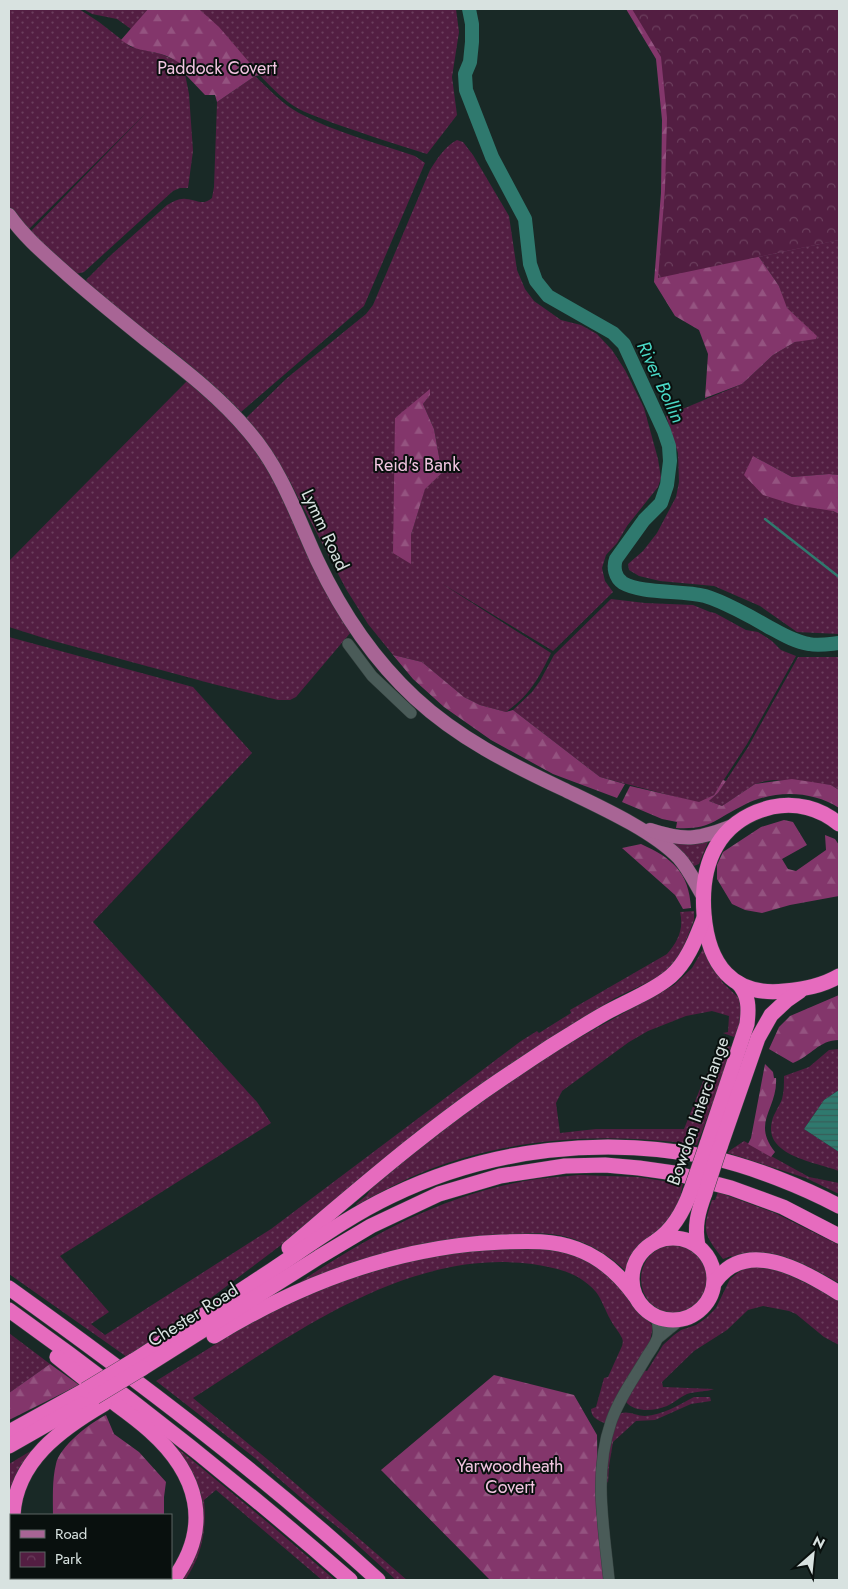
<svg xmlns="http://www.w3.org/2000/svg" width="848" height="1589" font-family="Jost,sans-serif">
<defs>
<pattern id="grass-dots" width="8" height="8" patternUnits="userSpaceOnUse" patternTransform="scale(1.25)"><rect width="8" height="8" fill="#531e42"/><path d="M2 2h.1M6 6h.1" fill="none" stroke="#6b3e5d" stroke-width="1.8" stroke-linecap="round"/></pattern>
<pattern id="forest-firs" width="22" height="20" patternUnits="userSpaceOnUse" patternTransform="scale(1.25)"><rect width="22" height="20" fill="#83366b"/><path d="M5 1l3.5 6h-7zM16 11l3.5 6h-7z" fill="#945380"/></pattern>
<pattern id="park-crowns" width="20" height="18" patternUnits="userSpaceOnUse" patternTransform="scale(1.25)"><rect width="20" height="18" fill="#531e42"/><path d="M2 6a3 3 0 1 1 6 0M12 15a3 3 0 1 1 6 0" fill="none" stroke="#6b3e5d"/></pattern>
<pattern id="water-rules" width="6" height="5" patternUnits="userSpaceOnUse" patternTransform="scale(1.25)"><rect width="6" height="5" fill="#2f796e"/><path d="M0 2.5h6" fill="none" stroke="#385e58"/></pattern>
</defs>
<rect width="100%" height="100%" fill="#192926"/>
<g fill="url(#grass-dots)" fill-rule="evenodd">
<polygon points="9,9 79,9 99,22 131,47 161,54 177,61 189,69 185,74 189,94 193,151 188,188 180,188 173,191 84,272 76,274 30,232 146,113 28,230 9,206"/>
<polygon points="83,9 148,9 131,29 117,19 92,14"/>
<path d="M199 9H456L459 32 452 77 457 115 427 154C395 144 364 134 333 123 318 117 301 112 288 102 255 75 230 38 199 9Z"/>
<path d="M255 76C269 89 282 104 299 113 334 132 377 143 415 156L425 163 364 306 241 412C218 389 194 368 169 348 142 326 105 310 86 280L111 255 167 205C173 202 179 198 186 199 198 200 202 206 212 198L214 187 217 102Z"/>
<path d="M457 140 463 142 473 155 509 216 517 270 525 289 534 301 561 320 581 325 597 334 612 350 625 370 644 408 658 459 661 478 658 487 627 526 617 543 606 555 602 568 605 581 613 592 553 651 441 583 551 653C539 678 529 696 506 712L480 705 464 697 422 662 393 655 368 624 346 589 287 476 246 418 287 378 366 314 373 305 430 170C438 158 444 147 457 140ZM430 395 423 404 434 429 442 473 425 488 411 535V563L395 418Z"/>
<polygon points="839,240 839,475 829,474 792,477 753,456 833,511 839,514 839,634 797,632 760,606 714,586 660,581 639,576 629,570 628,564 643,551 657,533 676,497 679,482 678,453 666,416 742,384 773,355 795,342 816,336 786,308 779,286 759,257"/>
<polygon points="187,381 229,419 258,454 278,487 351,632 296,697 290,700 278,700 213,684 50,640 9,627 9,561"/>
<polygon points="611,599 645,603 693,605 710,612 715,613 746,630 758,632 772,641 781,650 796,656 747,744 714,795 699,803 600,777 513,710 532,692 540,681 554,655"/>
<path d="M9 637 193 687 252 753 93 922 257 1102 271 1123 60 1256 109 1312 91 1324 105 1335 271 1229 521 1041 537 1031 539 1033 571 1013 570 1010 667 954C678 941 684 929 680 912L694 911V920L680 956 661 976 615 998 576 1022 211 1298 127 1357 9 1274Z"/>
<polygon points="798,657 839,657 839,790 831,785 774,780 766,781 755,784 722,806 709,801 718,793 748,747"/>
<polygon points="708,839 708,842 699,864 694,866 672,843"/>
<path d="M703 949 722 979V982L740 999 742 1009 738 1035 734 1037 723 1033 728 1032 729 1016 712 1011 686 1016 648 1031 629 1042 562 1091 556 1103 560 1133 596 1129H684L704 1079 722 1047 718 1039 731 1047 732 1051 697 1145C607 1132 514 1137 428 1170 403 1180 380 1192 357 1205L356 1204 367 1195 372 1187 411 1155 463 1114 514 1078 568 1044 674 985 692 968Z"/>
<path d="M839 1049V1090L824 1100 804 1129 839 1152V1171C816 1162 763 1156 772 1121 774 1113 779 1107 782 1099 784 1092 784 1084 784 1076L809 1067 829 1050Z"/>
<polygon points="744,1141 809,1177 839,1183 839,1194 806,1178 728,1153 729,1151"/>
<path d="M579 1175 638 1177 683 1184 681 1193 684 1194 678 1209 653 1237 642 1245 635 1255 628 1273C610 1256 592 1244 567 1237 536 1228 501 1237 469 1242 438 1247 407 1250 376 1257 350 1262 325 1273 301 1284L300 1282C366 1238 436 1199 515 1183 536 1178 558 1177 579 1175Z"/>
<path d="M718 1192 775 1213 839 1245V1283C808 1266 769 1241 733 1258L731 1256 723 1259C703 1233 702 1231 712 1200H715Z"/>
<circle cx="676" cy="1279" r="35"/>
<path d="M536 1246 565 1251 595 1264 628 1293 653 1327 650 1341 607 1424C599 1421 591 1418 591 1409L596 1407 604 1378 608 1377 622 1346C623 1342 623 1341 622 1338 619 1332 613 1325 610 1319 605 1310 602 1300 596 1292 579 1272 556 1268 532 1264 407 1248 292 1335 193 1398L267 1459 407 1580H396L340 1529 307 1503 255 1458 156 1381 263 1315 329 1285 410 1261 454 1252Z"/>
<path d="M755 1267 780 1271 812 1286 839 1301V1345L824 1337 796 1314 789 1311 763 1306 748 1310 727 1330 694 1351 662 1382 663 1387 714 1389C706 1392 696 1391 687 1394 680 1397 674 1403 667 1406 655 1411 635 1413 626 1402L643 1370 647 1371 663 1345 674 1335 681 1330 696 1325 706 1318 716 1308 730 1279 740 1271 739 1268Z"/>
<polygon points="9,1333 50,1364 9,1393"/>
<path d="M694 1397H710L711 1401 691 1404 655 1420 636 1421 613 1442 609 1466 608 1483C598 1465 612 1434 618 1415 626 1409 635 1416 645 1416 662 1415 679 1405 694 1397Z"/>
<path d="M175 1446 272 1526 335 1580H322L216 1490 204 1500C207 1529 202 1556 185 1580H179L199 1541 173 1447Z"/>
<polygon points="34,1449 9,1518 11,1543 11,1572 9,1569 9,1464"/>
</g>
<g fill="url(#forest-firs)">
<path d="M148 9H199L219 27 260 75 255 76 217 102 215 95H205L185 74 189 69C180 63 171 57 161 54 144 49 137 52 121 40Z"/>
<polygon points="626,9 839,9 839,240 759,257 779,286 787,308 817,336 816,339 795,342 773,355 742,384 705,398 708,354 699,330 675,316 654,282 661,193 662,120 656,59"/>
<polygon points="430,389 430,395 423,404 434,429 442,473 425,489 411,535 411,564 393,553 395,418"/>
<polygon points="753,456 792,477 829,474 839,475 839,514 833,511 795,505 763,495 744,475"/>
<polygon points="393,655 422,662 464,697 480,705 506,712 513,710 600,777 625,784 617,798 553,774 491,740 444,707 413,679"/>
<path d="M792 779 831 785 839 790V808C811 790 773 790 744 805 715 819 711 830 676 828L677 822 662 819 622 802 630 786 699 802 714 795 723 780 726 781 718 793 709 801 722 806 755 784Z"/>
<polygon points="784,820 793,822 807,845 782,859 788,869 796,871 826,850 825,835 835,839 839,845 839,896 790,905 762,913 745,910 732,904 717,879 717,865 723,852 761,827"/>
<path d="M641 844C672 858 689 872 691 908L683 909 675 895 622 848Z"/>
<path d="M839 995V1040C819 1040 811 1056 793 1063L769 1049 779 1027 790 1016Z"/>
<path d="M765 1064 773 1072 774 1078H776C778 1109 751 1122 775 1152L771 1157 748 1144 751 1138Z"/>
<polygon points="50,1364 79,1385 9,1420 9,1393"/>
<polygon points="494,1375 574,1395 597,1435 598,1498 605,1580 490,1580 381,1470"/>
<path d="M106 1415 114 1434 139 1452 166 1482 164 1497V1515H53C53 1498 52 1480 56 1464 59 1447 91 1422 106 1415Z"/>
</g>
<polygon fill="url(#park-crowns)" points="632,9 839,9 839,240 658,278 665,189 667,118 661,57"/>
<polygon fill="url(#water-rules)" points="839,1090 839,1152 804,1129 824,1100"/>
<g fill="none" stroke-linecap="round" stroke-linejoin="round">
<polyline stroke="#2f796e" stroke-width="2.5" points="765,519 839,577"/>
<path stroke="#2f796e" stroke-width="14" d="M469 9 472 24V42L470 62 465 74 466 90 492 157 525 219 530 264 536 281 548 296 613 333 624 344 664 431 669 446 670 461 667 485 661 503 644 520 616 559C613 567 615 578 623 583 642 594 681 590 705 596 722 601 752 617 767 626 780 633 794 642 809 644 819 646 829 644 839 643"/>
<defs>
<g id="minor">
<polyline points="348,644 372,676 411,713"/>
<polyline points="658,1338 680,1320"/>
<path d="M609 1580C604 1527 593 1474 611 1422 619 1398 635 1377 647 1356 651 1350 657 1342 658 1336 659 1329 658 1323 656 1317"/>
</g>
<g id="major">
<path d="M9 215C25 238 47 256 68 275 93 297 119 318 145 339 182 368 219 396 249 432 281 469 297 516 317 560 341 611 373 659 415 698 458 738 510 764 563 789 598 806 652 830 679 858 689 869 695 883 703 896"/>
<path d="M650 830C686 842 700 839 735 825"/>
</g>
<g id="highway">
<path d="M839 824C820 808 796 802 772 807 718 820 700 863 704 914 708 964 732 997 785 991 804 989 822 986 839 976"/>
<path d="M707 1144 747 1024C749 1008 749 995 738 983"/>
<polyline points="720,1147 758,1038 771,1015 787,1000 800,991"/>
<circle cx="673" cy="1279" r="41"/>
<path d="M656 1241C674 1229 684 1210 691 1190"/>
<path d="M698 1246C694 1226 698 1212 705 1193"/>
<path d="M289 1248C361 1187 433 1124 512 1072 541 1052 571 1033 602 1015 624 1002 651 993 671 976 688 961 696 938 704 918"/>
<path d="M715 1282C746 1237 803 1271 839 1293"/>
<path d="M9 1288C136 1379 262 1474 378 1580"/>
<path d="M9 1310C127 1394 241 1485 350 1580"/>
<path d="M214 1336C301 1283 399 1246 502 1242 528 1241 553 1240 577 1249 602 1258 620 1275 635 1296"/>
<path d="M57 1357C77 1373 97 1389 117 1405 128 1413 140 1422 150 1431 198 1474 213 1526 173 1580"/>
<path d="M133 1361C180 1331 226 1300 272 1270 311 1244 349 1216 391 1196 490 1148 605 1135 713 1158 753 1167 803 1187 839 1206"/>
<polyline points="143,1368 319,1257 371,1226 439,1194 500,1176 565,1166 605,1165 639,1168 674,1173 731,1188 783,1207 839,1236"/>
<polyline points="9,1432 85,1390"/>
<polyline points="9,1446 95,1397"/>
<path d="M13 1515C16 1461 61 1429 104 1404"/>
<polyline points="35,1578 37,1580"/>
</g>
</defs>
<use href="#minor" stroke="#374341" stroke-width="12"/>
<use href="#major" stroke="#374341" stroke-width="15"/>
<use href="#highway" stroke="#374341" stroke-width="16"/>
<use href="#minor" stroke="#4a5b58" stroke-width="11"/>
<use href="#major" stroke="#a86595" stroke-width="14"/>
<use href="#highway" stroke="#e66bbe" stroke-width="15"/>
<defs>
<g id="highway-bridge">
<polyline points="691,1190 707,1144"/>
<polyline points="705,1193 720,1147"/>
<polyline points="85,1390 133,1361"/>
<polyline points="95,1397 143,1368"/>
</g>
</defs>
<use href="#highway-bridge" stroke="#374341" stroke-width="16" stroke-linecap="butt"/>
<use href="#highway-bridge" stroke="#e66bbe" stroke-width="15"/>
</g>
<g text-anchor="middle" dominant-baseline="central" stroke-width="4" stroke-linejoin="round" paint-order="stroke">
<g font-size="18" fill="#f2c5e1" stroke="#09100e">
<text x="217" y="68">Paddock Covert</text>
<text x="417" y="465">Reid's Bank</text>
<text x="510" y="1466">Yarwoodheath<tspan x="510" dy="21">Covert</tspan></text>
</g>
<g font-size="18" fill="#d8e2e0" stroke="#09100e">
<text transform="translate(325 530) rotate(65)">Lymm Road</text>
<text transform="translate(698 1111) rotate(-71)">Bowdon Interchange</text>
<text transform="translate(193 1315) rotate(-32)">Chester Road</text>
</g>
<g font-size="19" font-style="italic" fill="#4ad9c6" stroke="#09100e">
<text transform="translate(661 382) rotate(65)">River Bollin</text>
</g>
</g>
<rect width="848" height="1589" fill="none" stroke="#d8e2e0" stroke-width="20"/>
<rect x="10" y="1514" width="162" height="65" fill="#09100e" stroke="#5c6462"/>
<rect x="20" y="1530" width="25" height="8" fill="#a86595" stroke="#5c6462"/>
<text x="55" y="1539" font-size="15" fill="#d8e2e0">Road</text>
<rect x="20" y="1552" width="25" height="15" fill="url(#park-crowns)" stroke="#5c6462"/>
<text x="55" y="1564" font-size="15" fill="#d8e2e0">Park</text>
<g transform="translate(813 1554) rotate(27)" stroke="#09100e" stroke-width="4" paint-order="stroke">
<path d="M0-4L9 19L0 12L-9 19Z" fill="#d8e2e0"/>
<text y="-8" font-size="14" font-weight="bold" text-anchor="middle" fill="#d8e2e0">N</text>
</g>
</svg>
